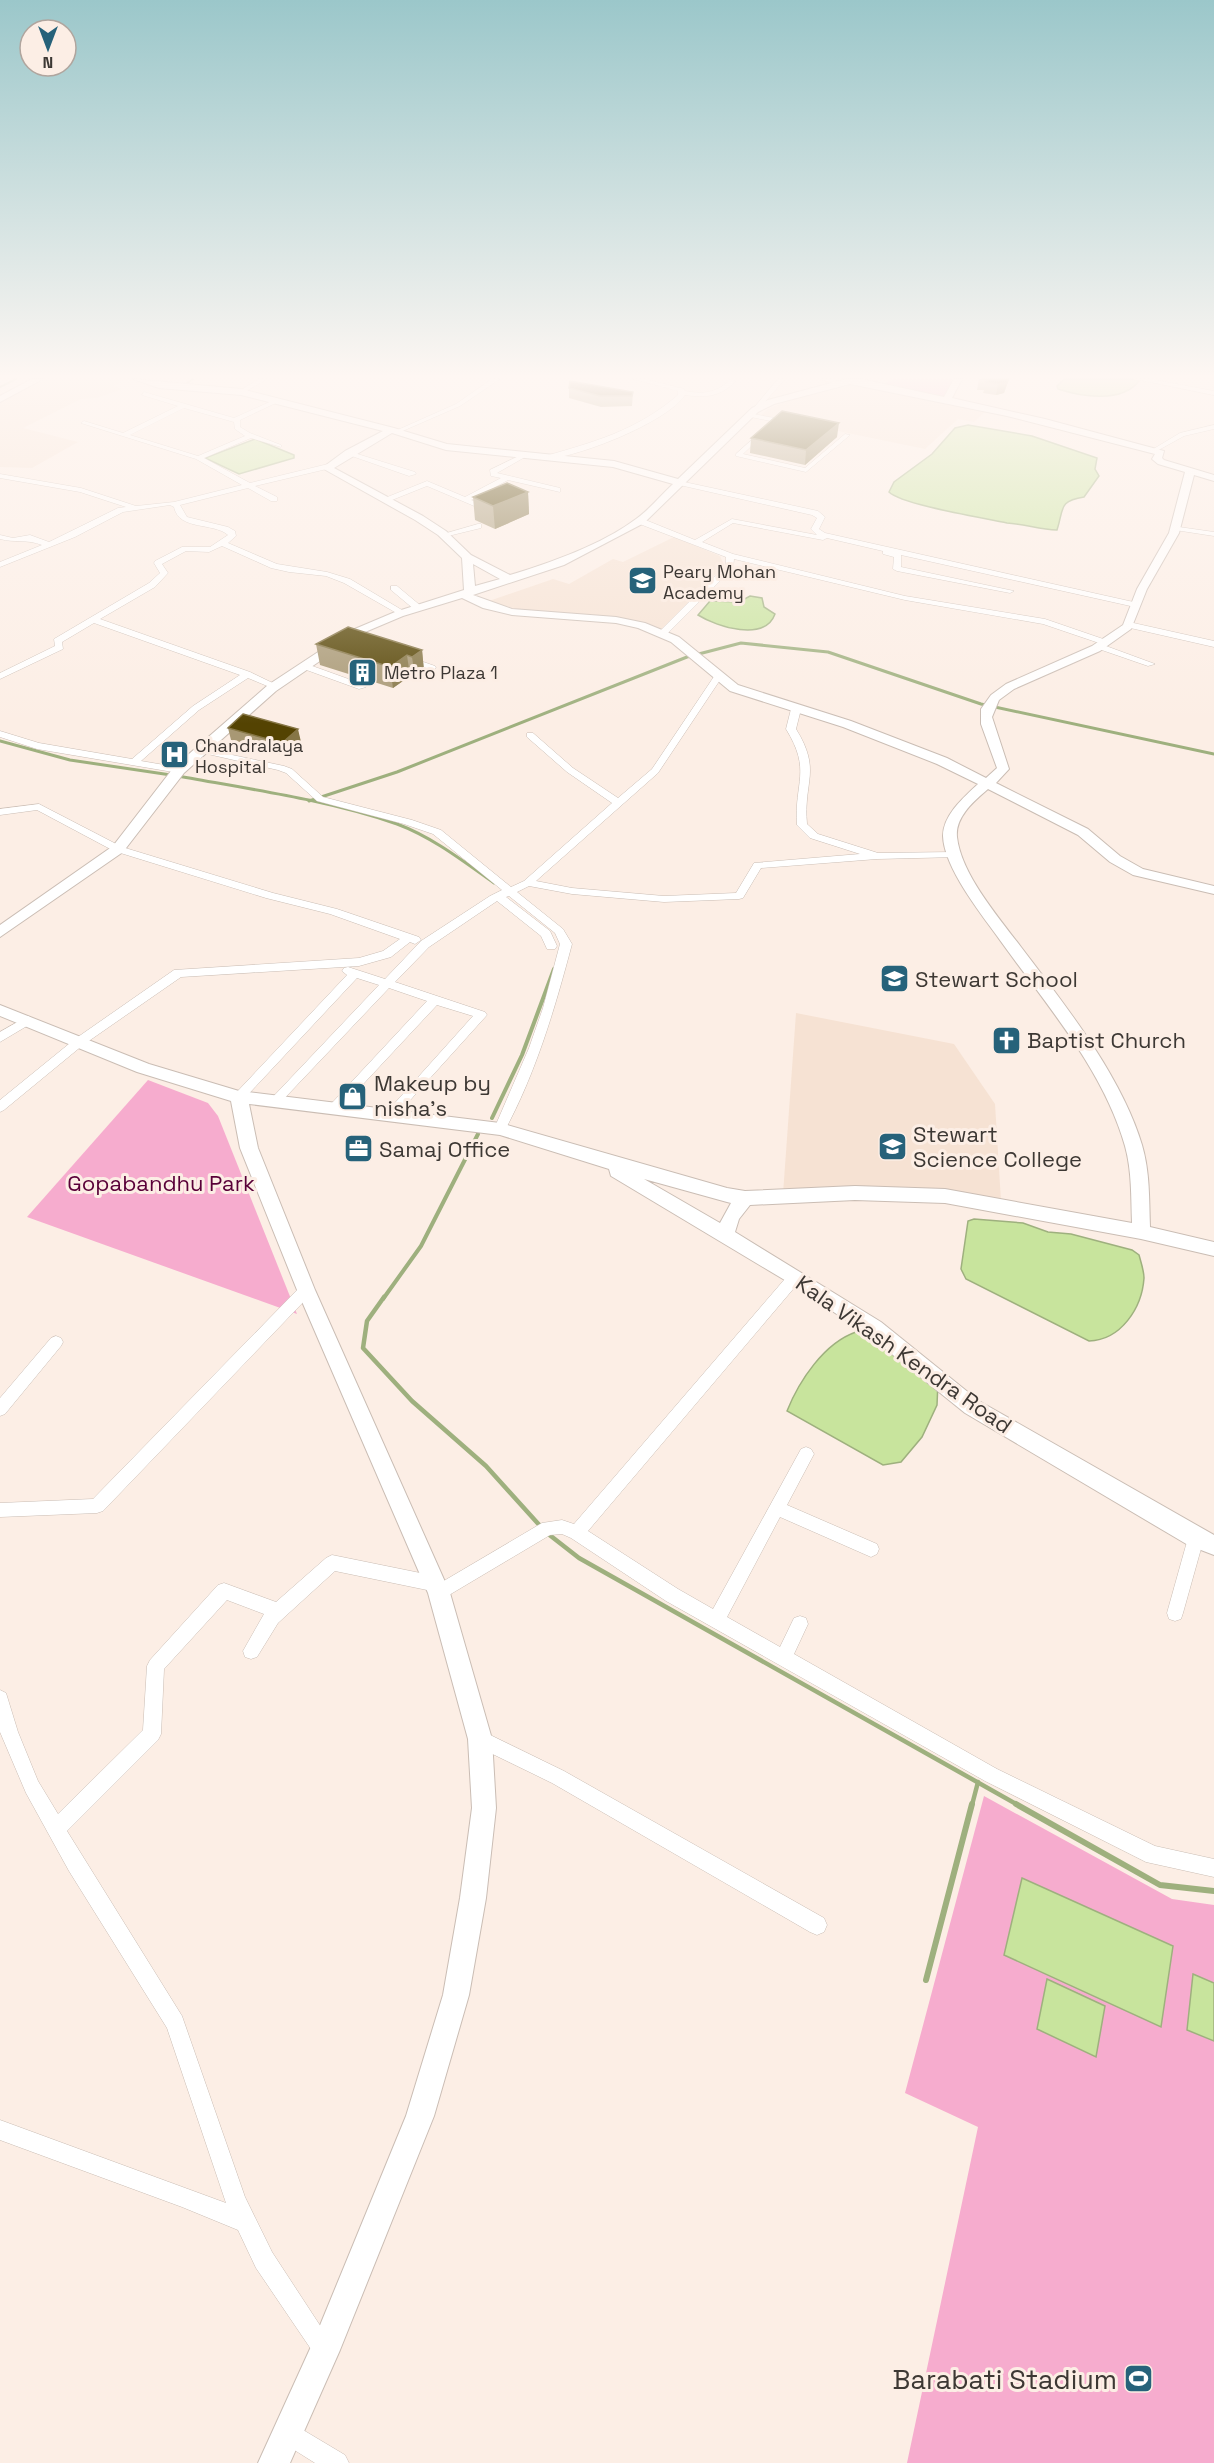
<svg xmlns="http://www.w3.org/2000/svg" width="1214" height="2463" font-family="'Space Grotesk',sans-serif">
<rect width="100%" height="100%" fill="#fceee5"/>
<g fill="#f6e2d3">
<polygon points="47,379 127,379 113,386 122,389 97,398 81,399 23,428 78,442 32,468 0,467 0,402"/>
<polygon points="853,385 986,411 974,422 958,419 925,449 761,415 768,409 787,401"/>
<polygon points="674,537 720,556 724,565 662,630 601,615 543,614 486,602 553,579 569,584 613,559 623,562"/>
<polygon points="796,1013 954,1044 995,1104 1001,1201 783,1194"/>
</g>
<g fill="#f6acce">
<polygon points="892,379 955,379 943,397 881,386"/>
<polygon points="148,1080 208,1103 218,1116 297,1314 27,1217"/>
<polygon points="984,1796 1172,1899 1214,1905 1214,2463 907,2463 978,2127 905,2093"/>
</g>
<g fill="#c8e49d" stroke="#9eb07e" stroke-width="1.5">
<path d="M1064 379H1132L1139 381C1122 403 1082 397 1058 389L1057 386Z"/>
<path d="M968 425 1032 436 1097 458 1095 469 1099 476 1084 497C1058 501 1064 509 1057 530 1039 529 1024 524 1007 523 985 518 902 505 889 492L894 482 932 454 955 428Z"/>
<polygon points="255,439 294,455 294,458 239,474 205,458"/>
<path d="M750 596 762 598 764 607 775 614C765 642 717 627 698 615L710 601 739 602Z"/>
<path d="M974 1219 1023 1223 1048 1232 1071 1234 1132 1250 1139 1255C1141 1262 1144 1271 1144 1278 1142 1308 1121 1340 1089 1341L966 1279 961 1269 968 1221Z"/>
<path d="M856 1332 925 1368 938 1381 937 1405 922 1437 901 1462 883 1465 787 1411C799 1381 824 1343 856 1332Z"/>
<polygon points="1022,1878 1173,1946 1161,2027 1004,1955"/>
<polygon points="1193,1974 1214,1983 1214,2041 1187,2030"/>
<polygon points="1047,1979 1105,2006 1096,2057 1037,2029"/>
</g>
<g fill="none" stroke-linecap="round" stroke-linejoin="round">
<g stroke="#9eb07e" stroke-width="2">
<polyline points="183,386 193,379"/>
<polyline points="0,387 16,379"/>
</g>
<g stroke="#9eb07e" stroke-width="3">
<polyline points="0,741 70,760 171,775"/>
<path d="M178 776C248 789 329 800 397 824 432 837 463 861 494 883"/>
<polyline points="309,801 397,772 687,657 741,643 828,652 981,704 1214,754"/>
</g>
<g stroke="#9eb07e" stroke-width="4">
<polyline points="492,1118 522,1055 554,969"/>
<polyline points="383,1299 421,1246 478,1134"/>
</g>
<g stroke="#9eb07e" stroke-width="4.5">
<polyline points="384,1297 367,1321 363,1348 412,1401 486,1466 542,1528"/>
<polyline points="547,1533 579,1558 1018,1805"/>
<polyline points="972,1805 978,1782"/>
</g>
<g stroke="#9eb07e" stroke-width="6">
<polyline points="1016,1804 1160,1885 1214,1891"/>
<polyline points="926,1980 972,1804"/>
</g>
<defs>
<g id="street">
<polygon points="259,379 267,379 243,393 238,392"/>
<polygon points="492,379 500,379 460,406 398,433 393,432 456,404"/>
<path d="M633 379H645L684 389 685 391C703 394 714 394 729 381L726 379 736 381C720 397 706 398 685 395 668 422 573 460 542 459V457C594 442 636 431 678 395V391Z"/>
<polygon points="778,379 785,379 757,411 753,411 753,409"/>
<polygon points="821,379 832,379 843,384 840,386"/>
<polygon points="1135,379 1150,379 1214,391 1214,395"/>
<path d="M144 392 234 418 274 400H278V402L240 420V427L250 433 281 445V447L251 438 204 458 250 483 328 464H331V468L255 486 277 497V501H271L248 488 180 505 187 517 228 527 235 531 236 536 228 543 277 564 327 572 350 579 407 613 400 615 344 583 326 576 289 572 271 568 222 546 209 552 186 551 162 564 168 573 155 587 100 619 250 672 279 686 272 688 248 678 199 710 141 761 182 768V772L179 773 37 749 0 737V731L39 743 132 759 193 706 240 675 94 623 62 642 63 649 0 679V673L55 646 54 639 149 583 160 573 154 563 155 561 182 547H210L228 535C213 522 179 531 174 507L170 505 123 512 75 537 0 567V562L42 545C27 539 15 543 0 539V535L13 538 30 535 49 542 118 508 126 507 80 492 0 478V474L81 488 136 506 174 502 242 485 196 459 81 423 84 421 123 433 178 406 142 395ZM184 408 234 422 235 429 245 436 198 456 130 435Z"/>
<polygon points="748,413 790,421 793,423 790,425 746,416"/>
<polygon points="1214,425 1214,429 1184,436 1155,452 1150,451 1180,433"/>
<polygon points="763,430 765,433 743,454 805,468 845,434 850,435 806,472 736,456 736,454"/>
<polygon points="348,451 415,472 416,474 409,476 346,454 344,453"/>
<polygon points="523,454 527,456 525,457 497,473 560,488 560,492 508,480 471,500 489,507 489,511 486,511 427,486 387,502 380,500 427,481 465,497 501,478 491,476 490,470"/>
<polygon points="675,480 818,511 825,517 819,529 825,533 1138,603 1139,605 1135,607 901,555 901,567 1014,591 1010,593 897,571 893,569 894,557 883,554 883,551 827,538 823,540 733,523 702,542 733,554 905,596 1045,619 1109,641 1110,643 1106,646 1155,664 1148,666 1096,648 1095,646 1099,643 1043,624 905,600 734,559 733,568 666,635 660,635 660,631 726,565 726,557 637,523 637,519 643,519 695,540 732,519 817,535 811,529 817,518 812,515 675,484"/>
<polygon points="478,524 481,524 481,528 444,537 440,535"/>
<polygon points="1172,526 1214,532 1214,536 1175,530 1172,530"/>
<polygon points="391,586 397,586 421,606 421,610 415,610 391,590"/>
<polygon points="1129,622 1214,641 1214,647 1126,627 1126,623"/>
<polygon points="406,656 435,666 436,668 432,671 403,661 403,657"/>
<polygon points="304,663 365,685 366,687 359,689 301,668 301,664"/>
<path d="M718 674 722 677 658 773 536 881 572 888 664 896 736 893 754 863 860 854 810 838 797 825C794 782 812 771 786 729L791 709 796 706 801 709 796 729C822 771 803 781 807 824L818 834 878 853 954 852 959 855 958 857 877 859 761 868 743 898 739 899 664 902 572 894 529 886 517 892 563 929 572 944C555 1008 536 1073 504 1132L500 1134 494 1129 529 1048 543 1008 560 944 555 933 509 896 506 897 550 931 557 946 555 949H547L541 936 497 901 429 947 395 982 485 1012 487 1015 395 1117H387L385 1114 473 1016 437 1005 339 1110H331L329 1107 331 1104 427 1001 389 988 280 1103 276 1104 270 1100 379 985 357 978 243 1100H235L233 1097 235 1094 347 975 342 971 344 968 348 967 385 979 421 941 490 896 502 890 433 834 404 824 317 801 286 773 278 770 199 752V748L284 766 292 769 323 797 412 820 441 830 511 887 524 881 612 803 567 772 527 737V733H533L573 768 618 798 652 769 715 675Z"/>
<polygon points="39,804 122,847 273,893 337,909 419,937 421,940 415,944 410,942 391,957 359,966 181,977 83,1045 4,1110 0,1112 0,1100 75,1039 174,970 359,958 383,951 400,939 330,914 266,898 114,851 37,810 0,815 0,809"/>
<polygon points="28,1016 34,1020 32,1023 0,1042 0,1032"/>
<polygon points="795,1271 800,1273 802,1277 800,1281 588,1531 678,1589 713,1609 801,1449 806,1447 811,1449 814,1454 787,1505 877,1544 879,1549 877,1554 871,1557 780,1517 727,1617 780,1647 794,1618 800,1616 806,1618 808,1624 794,1654 997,1769 1155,1846 1214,1859 1214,1877 1146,1862 985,1781 666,1601 571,1538 562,1534 550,1535 439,1601 433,1599 432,1591 335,1571 278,1623 257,1657 251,1659 245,1657 243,1651 264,1614 227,1600 164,1669 161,1734 158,1740 67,1831 182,2016 245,2197 272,2252 336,2350 333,2358 325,2361 317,2358 256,2268 238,2230 182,2207 0,2140 0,2120 226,2203 167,2028 69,1871 26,1793 0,1732 0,1690 6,1693 18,1732 38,1781 58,1814 143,1730 147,1666 150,1660 218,1585 224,1583 276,1602 326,1558 332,1555 435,1576 441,1578 442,1582 542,1523 562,1520 574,1524 790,1273"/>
<polygon points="306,1284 311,1286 313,1290 311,1294 103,1511 97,1513 0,1517 0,1503 93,1499 301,1286"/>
<polygon points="56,1336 61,1338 63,1342 61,1346 5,1414 0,1416 0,1398 51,1338"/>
<polygon points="1196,1530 1202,1533 1204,1538 1183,1613 1181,1619 1175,1621 1169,1619 1167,1613 1188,1538 1190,1533"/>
<polygon points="480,1730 564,1771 824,1918 827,1925 824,1932 817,1935 810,1932 552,1783 474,1745 471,1739 474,1733"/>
<polygon points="288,2421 345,2455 349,2463 315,2463 280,2441 276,2433 280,2425"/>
</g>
<g id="secondary">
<polygon points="32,379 43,379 0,402 0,396"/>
<path d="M133 379 241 389 394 428 447 444 614 461 678 479 752 408 768 400 846 379H861L944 397 954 379H962L952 398 1045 419 1164 451 1162 458 1164 460 1214 475V481L1194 475 1179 533 1147 589 1131 629 1100 651 1014 689 999 700 992 717 1009 769 996 783 1088 829 1120 856 1143 869 1214 886V894L1133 875 1110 862 1078 835 988 789C974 801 955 817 957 837 961 874 999 918 1021 947 1065 1005 1121 1075 1142 1145 1150 1172 1149 1200 1150 1227L1214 1242V1256L1141 1239 945 1203 855 1200 750 1205 739 1219 735 1232 881 1322 979 1401 1214 1535V1555L1188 1545 965 1413 867 1334 788 1282 611 1176 609 1169 500 1135 249 1104 258 1148 315 1290 450 1593 492 1739 496 1808 486 1898 469 1995 434 2116 340 2350 290 2463H258L314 2340 406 2116 443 1995 460 1898 472 1808 468 1739 428 1593 297 1290 240 1148 231 1101 137 1072 0 1016V1005L149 1064 239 1091 500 1123 727 1188 745 1191 855 1186 945 1189 1132 1223C1131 1197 1132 1171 1125 1146 1103 1068 1043 1001 997 936 979 911 944 867 943 836 943 815 964 797 978 784L937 764 843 727 730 691 671 642 638 628 616 623 512 615 483 608 462 598 403 616 358 635 276 691 184 773 123 852 0 937V925L113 846 174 767 268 685 350 631 395 612 464 590 462 558 438 535 415 520 322 468 345 451 383 431 241 395 159 388ZM850 384 1007 416 1155 454 1152 459 1158 464 1185 472 1169 533 1137 589 1123 625 1092 646 1006 684 991 695 981 709V724L997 768 986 778 947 758 851 721 738 685 679 637 645 623 616 617 512 609 473 595 564 565 644 523 758 412 774 404ZM392 433 446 450 613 467 673 484C661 495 650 509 636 519 603 544 550 563 510 575L471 555 446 531 423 516 334 468ZM473 564 500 579 475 586ZM644 1179 727 1202 731 1203 720 1223Z"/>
</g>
</defs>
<use href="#street" stroke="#cabdb4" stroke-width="1"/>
<use href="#secondary" stroke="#cabdb4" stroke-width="2"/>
<use href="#street" fill="#fff" fill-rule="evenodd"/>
<use href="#secondary" fill="#fff" fill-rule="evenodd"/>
</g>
<g fill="#a89874">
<polygon points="979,379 1009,379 1004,393 996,395 983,393 984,390 977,390"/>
<polygon points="569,388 633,392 632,406 601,407 569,398"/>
<polygon points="837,437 805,465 750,453 751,438"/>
<polygon points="528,492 529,514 495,529 475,520 473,497"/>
<polygon points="316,644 422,650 424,671 415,677 410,676 393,688 320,665"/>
<polygon points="228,728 301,742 285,756 231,740"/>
</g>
<g fill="#867646">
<polygon points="1008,379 1009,379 1004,393 996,395 998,384"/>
<polygon points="839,423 837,437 805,465 806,450"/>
<polygon points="528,492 529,514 495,529 493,506"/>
<polygon points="422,650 424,671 415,677 412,657"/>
<polygon points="407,655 410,676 393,688 390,667"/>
<polygon points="298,729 301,742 285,756 282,743"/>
</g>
<g fill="#544302" stroke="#867646" stroke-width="1.5">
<polygon points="983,379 1008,379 1007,383 998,384 985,382 987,380"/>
<polygon points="570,381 633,392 632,396 600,396 569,388"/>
<polygon points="782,411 839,423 806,450 751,438"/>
<polygon points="507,483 528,492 493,506 473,497"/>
<polygon points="348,627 422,650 412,657 407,655 390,667 316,644"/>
<polygon points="243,714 298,729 282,743 228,728"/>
</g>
<linearGradient id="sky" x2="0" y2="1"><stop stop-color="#9bc7ca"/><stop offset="0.52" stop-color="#fef7f3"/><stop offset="1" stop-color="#fef7f3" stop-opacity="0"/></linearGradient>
<rect width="1214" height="724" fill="url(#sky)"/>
<defs>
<symbol id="school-square" viewBox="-11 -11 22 22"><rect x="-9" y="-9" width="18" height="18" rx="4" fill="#26627a" stroke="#fceee5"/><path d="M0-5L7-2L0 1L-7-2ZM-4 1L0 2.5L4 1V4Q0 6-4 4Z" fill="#fff"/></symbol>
<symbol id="building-square" viewBox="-11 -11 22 22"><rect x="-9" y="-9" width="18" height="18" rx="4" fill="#26627a" stroke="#fceee5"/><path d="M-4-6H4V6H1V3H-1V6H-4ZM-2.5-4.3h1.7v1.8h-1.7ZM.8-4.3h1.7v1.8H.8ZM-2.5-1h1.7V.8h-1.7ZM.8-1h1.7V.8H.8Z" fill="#fff"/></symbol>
<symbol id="hospital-square" viewBox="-11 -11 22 22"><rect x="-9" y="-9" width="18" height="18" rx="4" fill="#26627a" stroke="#fceee5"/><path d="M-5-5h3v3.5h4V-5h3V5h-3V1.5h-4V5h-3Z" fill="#fff"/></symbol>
<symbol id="church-square" viewBox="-11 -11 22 22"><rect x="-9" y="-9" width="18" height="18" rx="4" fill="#26627a" stroke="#fceee5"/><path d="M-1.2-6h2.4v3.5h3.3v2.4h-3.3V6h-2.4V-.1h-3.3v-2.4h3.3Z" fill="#fff"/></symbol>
<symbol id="shop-square" viewBox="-11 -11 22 22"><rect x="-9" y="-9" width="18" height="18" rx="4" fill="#26627a" stroke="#fceee5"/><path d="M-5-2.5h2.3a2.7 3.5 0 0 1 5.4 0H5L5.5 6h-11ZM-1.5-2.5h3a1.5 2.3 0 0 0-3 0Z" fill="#fff"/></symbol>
<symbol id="university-square" viewBox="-11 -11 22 22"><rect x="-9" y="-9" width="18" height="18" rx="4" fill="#26627a" stroke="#fceee5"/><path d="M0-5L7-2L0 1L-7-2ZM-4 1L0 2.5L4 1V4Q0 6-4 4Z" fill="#fff"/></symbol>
<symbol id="office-square" viewBox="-11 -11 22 22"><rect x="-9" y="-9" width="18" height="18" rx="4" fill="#26627a" stroke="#fceee5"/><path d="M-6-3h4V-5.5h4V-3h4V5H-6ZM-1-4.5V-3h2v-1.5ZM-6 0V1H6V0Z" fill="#fff"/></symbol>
<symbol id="stadium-square" viewBox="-11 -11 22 22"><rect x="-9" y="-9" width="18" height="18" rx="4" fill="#26627a" stroke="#fceee5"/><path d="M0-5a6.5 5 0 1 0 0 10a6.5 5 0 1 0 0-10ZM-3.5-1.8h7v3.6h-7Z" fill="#fff"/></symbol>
</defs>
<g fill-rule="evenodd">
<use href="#school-square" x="626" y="564" width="33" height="33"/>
<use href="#building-square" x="346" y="656" width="33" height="33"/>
<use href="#hospital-square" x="158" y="738" width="33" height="33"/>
<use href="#school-square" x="878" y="962" width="33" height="33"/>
<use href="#church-square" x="990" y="1024" width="33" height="33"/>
<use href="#shop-square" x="336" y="1080" width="33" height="33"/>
<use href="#university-square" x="876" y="1130" width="33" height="33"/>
<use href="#office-square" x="342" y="1132" width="33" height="33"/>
<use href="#stadium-square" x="1122" y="2362" width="33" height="33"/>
</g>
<g text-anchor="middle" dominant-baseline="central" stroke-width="6" stroke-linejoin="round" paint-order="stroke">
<g font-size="18" fill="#3d3834" stroke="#fceee5" text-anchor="start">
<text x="663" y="571">Peary Mohan<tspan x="663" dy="21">Academy</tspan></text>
<text x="384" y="672">Metro Plaza 1</text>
<text x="195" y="745">Chandralaya<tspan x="195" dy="21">Hospital</tspan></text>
</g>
<g font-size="22" fill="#3d3834" stroke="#fceee5" text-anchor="start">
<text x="915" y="979">Stewart School</text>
<text x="1027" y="1040">Baptist Church</text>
<text x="374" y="1083">Makeup by<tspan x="374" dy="25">nisha's</tspan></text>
<text x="913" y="1134">Stewart<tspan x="913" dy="25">Science College</tspan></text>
<text x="379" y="1149">Samaj Office</text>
</g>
<g font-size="22" fill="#590038" stroke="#fceee5">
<text x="161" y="1183">Gopabandhu Park</text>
</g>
<g font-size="22" fill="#3d3834" stroke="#fceee5">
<text transform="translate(904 1354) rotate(35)">Kala Vikash Kendra Road</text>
</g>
<g font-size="27" fill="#3d3834" stroke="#fceee5" text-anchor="end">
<text x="1117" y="2379">Barabati Stadium</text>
</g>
</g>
<g transform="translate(48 48) rotate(180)"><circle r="28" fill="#fceee5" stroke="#b0a59e" stroke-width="1.5"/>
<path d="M0-4.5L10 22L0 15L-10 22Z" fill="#26627a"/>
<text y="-9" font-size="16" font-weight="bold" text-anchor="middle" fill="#3d3834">N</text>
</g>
</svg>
